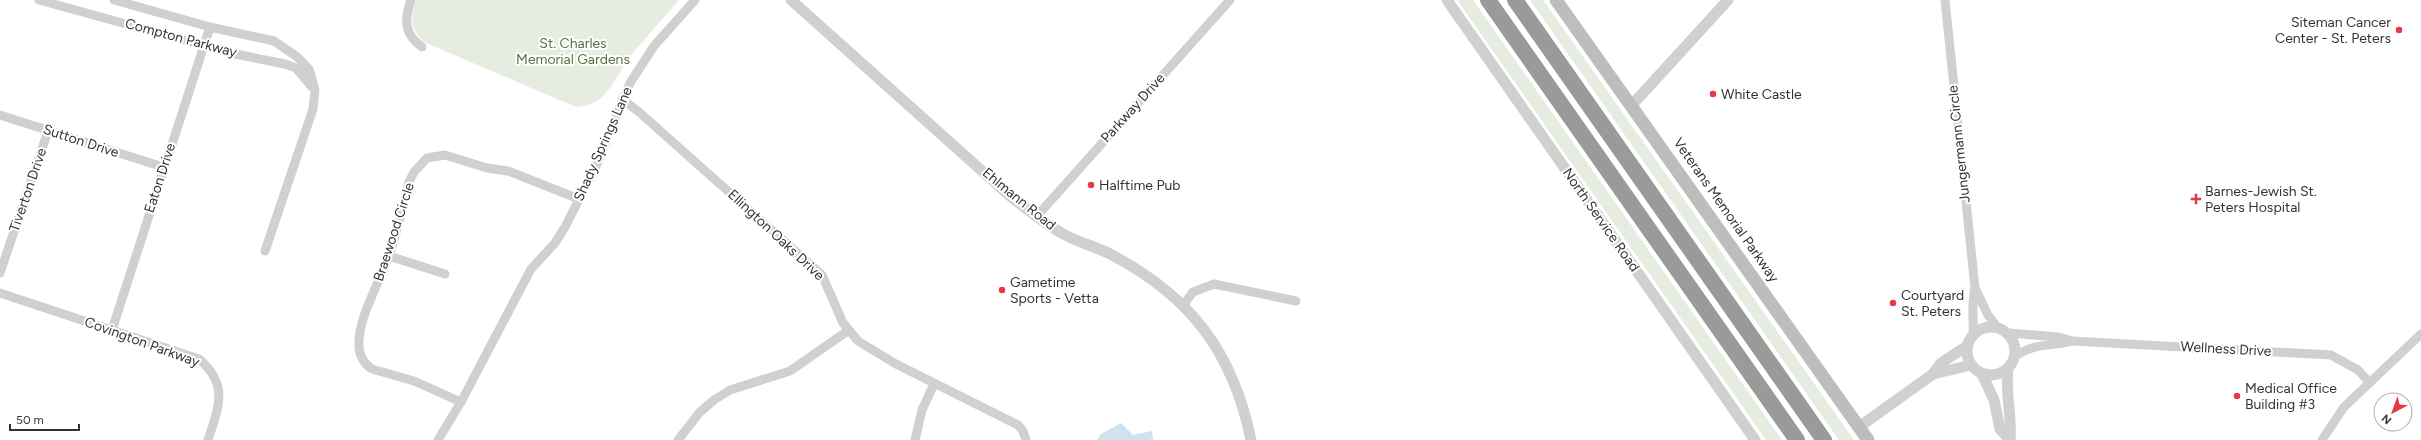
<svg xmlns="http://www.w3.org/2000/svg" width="2421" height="440" font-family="Figtree,sans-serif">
<rect width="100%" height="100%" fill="#fff"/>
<g fill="#e6ecdf">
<path d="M416 0H679L631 55 610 88 600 99 589 105 576 107 426 43C410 31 410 18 416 0Z"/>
<polygon points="1457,0 1473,0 1782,440 1766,440"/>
<polygon points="1530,0 1543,0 1854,440 1839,440"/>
</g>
<polygon fill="#cfe2ee" points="1121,423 1133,435 1152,431 1153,440 1097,440 1101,434"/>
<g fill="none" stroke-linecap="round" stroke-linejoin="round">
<g stroke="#d0d0d0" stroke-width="9">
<polyline points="39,0 235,54 285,64 296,68 312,87"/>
<polyline points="114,0 210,27 274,41 296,56 309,69 315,90 313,109 265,251"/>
<path d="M411 0C404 20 404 34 422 47"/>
<path d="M1945 0 1975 288C1971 303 1974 319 1973 335"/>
<polyline points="622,99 639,112 822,275 843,323 858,341 896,364 1018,425 1023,431 1026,440"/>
<polyline points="0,115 163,167"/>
<polyline points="1037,216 1230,0"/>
<polyline points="389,256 445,274"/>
<polyline points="0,273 48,131"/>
<polyline points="1975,288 1988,315 1997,327"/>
<path d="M0 293 199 359C229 385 219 406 208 440"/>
<polyline points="1184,304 1193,292 1214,284 1296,301"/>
<polyline points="112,330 210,27"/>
<polyline points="2008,333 2059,337 2072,341 2331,355 2358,370 2370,383"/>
<path d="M2015 356C2040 341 2048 348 2072 341"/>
<path d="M461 402 414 381 372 369C364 364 359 355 359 346 357 320 380 281 389 256 397 232 403 207 409 182L414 172 427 158 445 155 487 168 508 171 579 199"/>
<polyline points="438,440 461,402 531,269 555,243 565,227 596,166 630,83 654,46 695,0"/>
<polyline points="678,440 700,412 714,400 730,390 790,371 849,330"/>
<polyline points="915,440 922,410 934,384"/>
<polyline points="2322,440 2344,407 2421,334"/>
</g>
<g stroke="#d0d0d0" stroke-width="11">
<path d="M791 0 1010 196C1028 210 1045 224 1065 235 1080 243 1097 247 1112 255 1191 297 1233 352 1251 440"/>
<polyline points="1447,0 1755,440"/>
<polyline points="1632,105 1728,0"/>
<circle cx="1991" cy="351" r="24"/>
<path d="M2008 369C2005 393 2012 415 2010 439"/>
<polyline points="1933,374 1971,365"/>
<polyline points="1982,374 1994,400 2000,429 2010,440"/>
<polyline points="1859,427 1933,374 1941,363 1967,346"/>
</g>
<polyline stroke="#bdbdbd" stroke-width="13" points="1556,0 1868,440"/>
<g stroke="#9a9a9a" stroke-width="16">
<polyline points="1488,0 1797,440"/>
<polyline points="1515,0 1824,440"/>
</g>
</g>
<g fill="#e63946" stroke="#fff" stroke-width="1.5">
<circle cx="2399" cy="30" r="4"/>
<circle cx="1713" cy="94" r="4"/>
<circle cx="1091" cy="185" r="4"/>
<path d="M2194 193h4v4h4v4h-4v4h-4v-4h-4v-4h4z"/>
<circle cx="1002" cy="290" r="4"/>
<circle cx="1893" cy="303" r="4"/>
<circle cx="2237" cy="396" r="4"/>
</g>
<g text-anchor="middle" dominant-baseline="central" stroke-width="4" stroke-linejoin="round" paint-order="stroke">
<g font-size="14" fill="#333" stroke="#fff" text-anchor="start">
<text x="2391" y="22" text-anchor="end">Siteman Cancer<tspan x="2391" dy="16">Center - St. Peters</tspan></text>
<text x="1721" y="94">White Castle</text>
<text x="1099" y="185">Halftime Pub</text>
<text x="2205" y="191">Barnes-Jewish St.<tspan x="2205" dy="16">Peters Hospital</tspan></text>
<text x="1010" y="282">Gametime<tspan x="1010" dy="16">Sports - Vetta</tspan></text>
<text x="1901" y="295">Courtyard<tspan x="1901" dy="16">St. Peters</tspan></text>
<text x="2245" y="388">Medical Office<tspan x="2245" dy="16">Building #3</tspan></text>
</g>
<g font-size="14" fill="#333" stroke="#fff">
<text transform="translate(181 38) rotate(15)">Compton Parkway</text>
<text transform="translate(1133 108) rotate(-48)">Parkway Drive</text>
<text transform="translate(81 141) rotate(18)">Sutton Drive</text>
<text transform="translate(603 144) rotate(-66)">Shady Springs Lane</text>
<text transform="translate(1959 144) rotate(-96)">Jungermann Circle</text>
<text transform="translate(160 178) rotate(-72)">Eaton Drive</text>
<text transform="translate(28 190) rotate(-71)">Tiverton Drive</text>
<text transform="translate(1019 199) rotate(39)">Ehlmann Road</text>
<text transform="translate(1726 210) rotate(55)">Veterans Memorial Parkway</text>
<text transform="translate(1601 220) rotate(55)">North Service Road</text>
<text transform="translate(394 232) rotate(-72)">Braewood Circle</text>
<text transform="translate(776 235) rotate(43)">Ellington Oaks Drive</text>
<text transform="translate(142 342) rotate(20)">Covington Parkway</text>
<text transform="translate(2226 349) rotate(3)">Wellness Drive</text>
</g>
<g font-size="14" fill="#56703f" stroke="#fff">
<text x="573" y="43">St. Charles<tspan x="573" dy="16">Memorial Gardens</tspan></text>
</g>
</g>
<g transform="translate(2393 412) rotate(221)"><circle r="19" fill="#ffffff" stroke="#adadad"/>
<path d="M0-3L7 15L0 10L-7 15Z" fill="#e63946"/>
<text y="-6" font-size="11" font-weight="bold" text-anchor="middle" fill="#333333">N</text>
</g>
<path d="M10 424v6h69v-6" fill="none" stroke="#333333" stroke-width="2"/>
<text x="16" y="424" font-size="12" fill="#333333" stroke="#ffffff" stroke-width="3" paint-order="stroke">50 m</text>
</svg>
